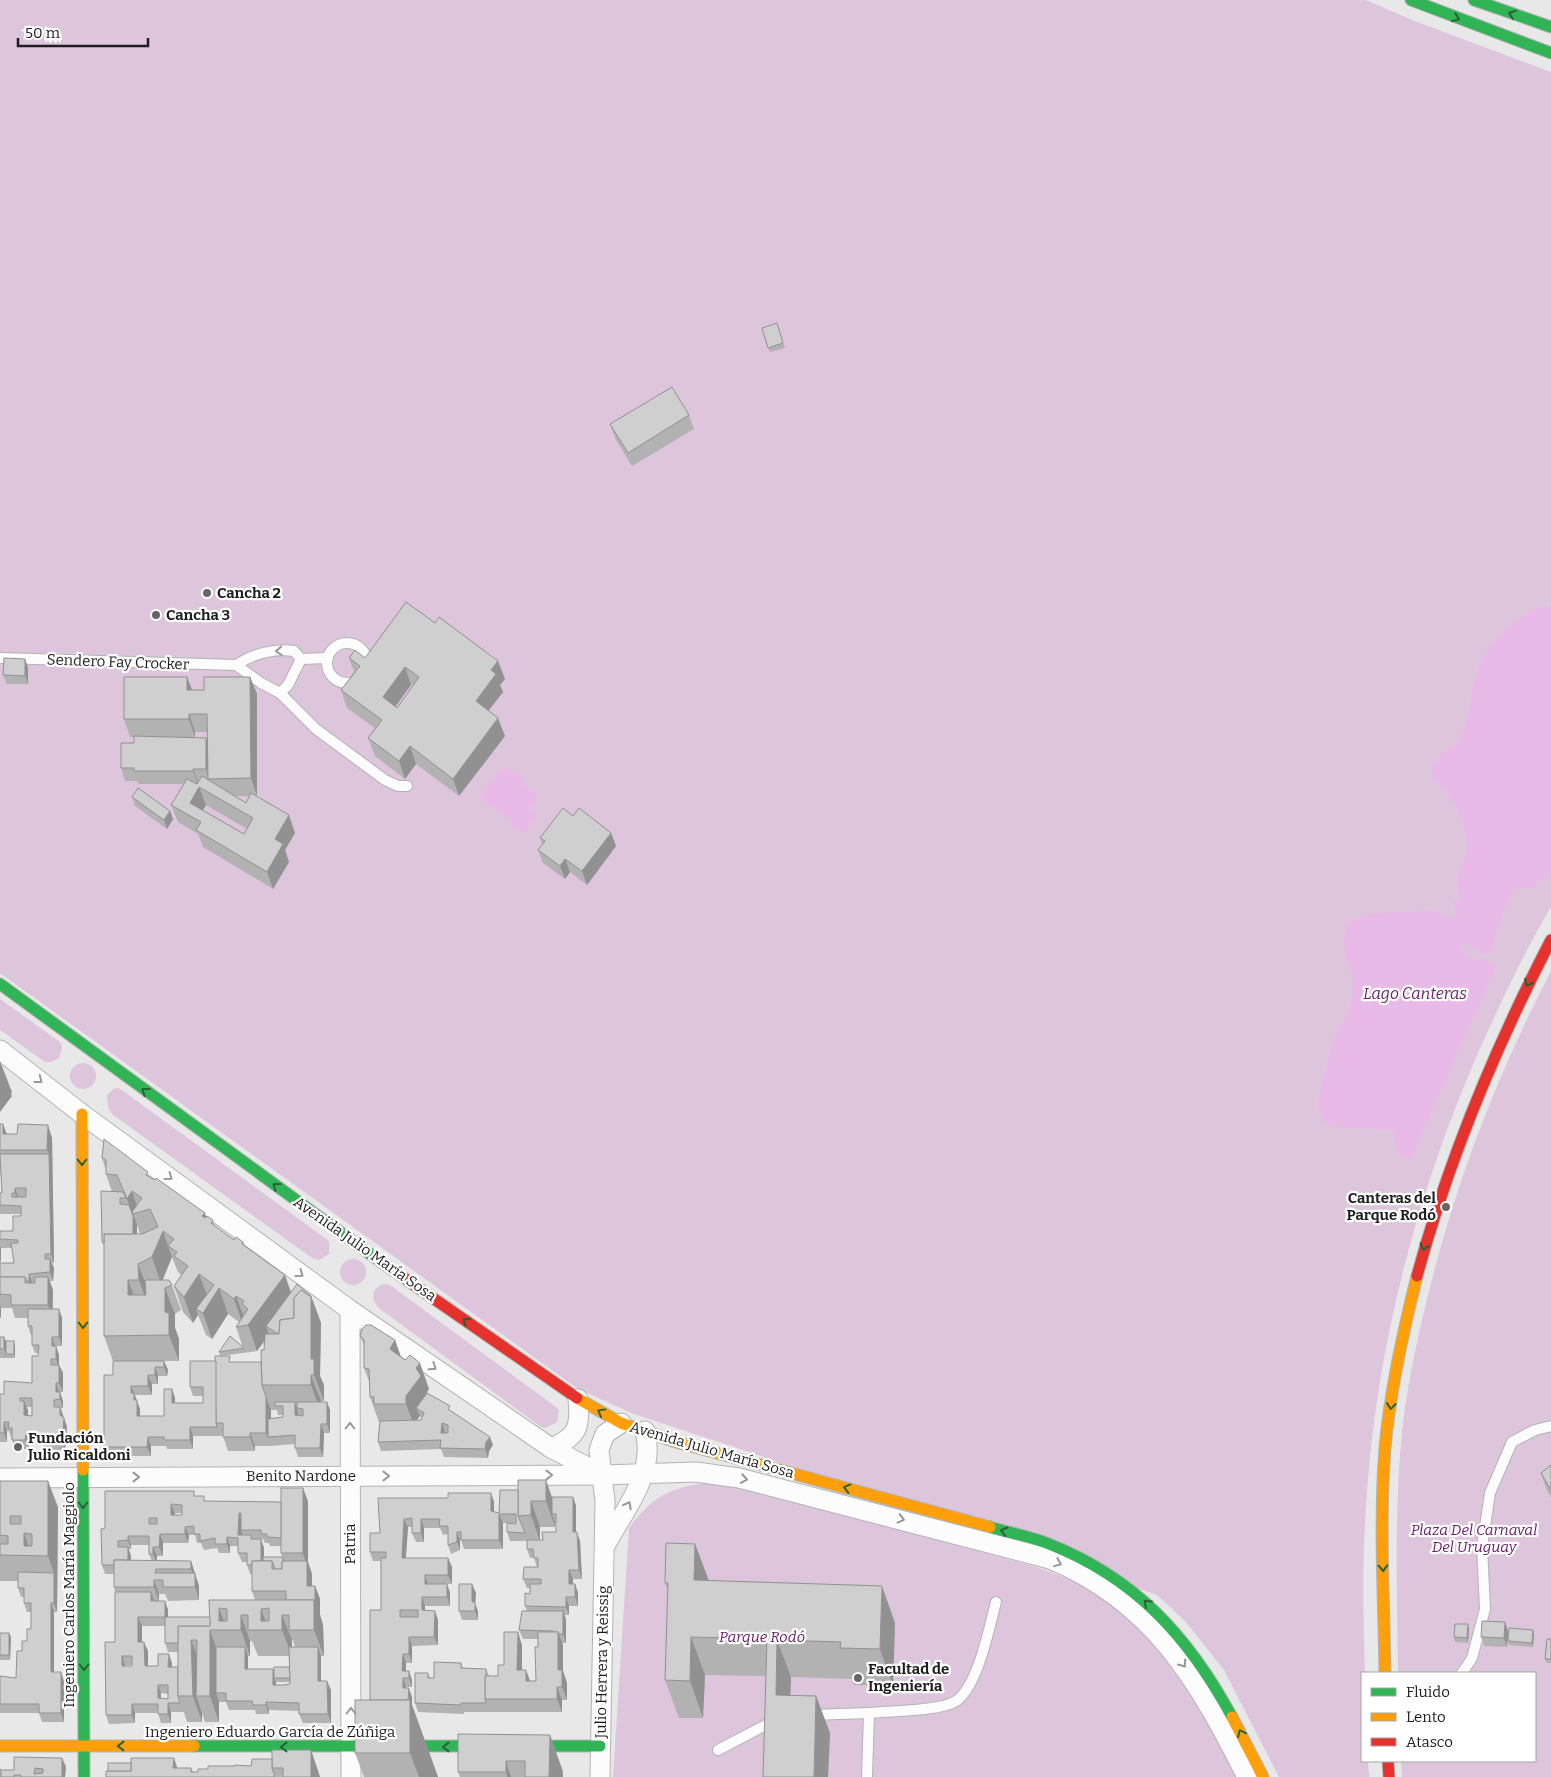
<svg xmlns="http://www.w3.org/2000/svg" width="1551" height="1777" font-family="Bitter,serif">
<rect width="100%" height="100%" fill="#e9e8e9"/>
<g fill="#ddc5dc">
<path d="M0 0H1366L1412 20 1551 72V907C1532 939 1515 973 1499 1007 1427 1158 1379 1324 1367 1492 1362 1553 1363 1613 1365 1673H1362V1761H1368L1369 1777H1279L1224 1670 1185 1621 1157 1595 749 1452 634 1414 578 1389 0 973Z"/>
<path d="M1551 971V1777H1402L1401 1761H1535V1673H1398C1397 1593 1394 1512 1402 1432 1407 1385 1417 1340 1428 1295 1456 1181 1497 1075 1551 971Z"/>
<polygon points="0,999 60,1042 62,1048 59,1058 51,1062 45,1062 0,1030"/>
<circle cx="83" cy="1076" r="13"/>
<polygon points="119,1088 329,1241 329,1254 319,1260 312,1258 112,1114 108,1108 107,1095 113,1089"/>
<circle cx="353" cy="1272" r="13"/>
<path d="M384 1284 390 1285 556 1407 559 1410 557 1422 545 1428 541 1427 380 1309C370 1300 371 1288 384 1284Z"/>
<path d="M706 1483 746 1487 1043 1569C1065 1578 1089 1586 1109 1600 1168 1642 1204 1715 1238 1777H613L629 1528C650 1499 670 1487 706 1483Z"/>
</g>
<g fill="#e9bae8">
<path d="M1551 605V872L1545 881 1538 879 1536 885 1529 889 1516 887C1505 909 1494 929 1492 953L1484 954 1464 943 1460 948 1471 958 1493 963 1495 969 1410 1160C1394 1152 1394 1149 1395 1131 1371 1127 1346 1130 1324 1124L1318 1107 1321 1084 1336 1033 1350 1009 1353 976 1346 962 1344 938 1347 923 1369 914 1435 910 1448 921 1457 915 1451 901H1460C1458 891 1456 880 1460 870 1461 865 1465 861 1466 856 1472 832 1453 793 1433 780L1431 768C1435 763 1439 758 1443 753 1448 749 1455 747 1458 742 1471 721 1469 694 1477 672 1487 641 1519 612 1551 605Z"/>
<path d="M502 767C508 772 512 770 518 773 524 776 522 780 524 784 526 790 533 790 536 796L534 804 529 809 537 816 523 834 511 825 513 822 480 798Z"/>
</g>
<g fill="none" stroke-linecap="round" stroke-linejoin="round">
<defs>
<g id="lane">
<circle cx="347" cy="663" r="20"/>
<polyline points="0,658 236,665 261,683 280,693 316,729 385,780 398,786 407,786"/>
<polyline points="301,659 328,658"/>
<path d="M236 665C253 654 274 648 294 651L301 659 288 685 280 693"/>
<polyline points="1462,1673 1472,1658 1485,1609 1482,1546 1490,1493 1512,1442 1535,1430 1551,1426"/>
<path d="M869 1713C889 1711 941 1711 956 1701 978 1686 989 1628 996 1602"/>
<polyline points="810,1715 869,1713 867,1777"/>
<polyline points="718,1750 777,1719"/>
</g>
<g id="street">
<polyline points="0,1050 82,1114 350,1310 551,1448 599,1473"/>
<polyline points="350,1310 351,1777"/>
<path d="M551 1448C577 1437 581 1428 578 1399"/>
<path d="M0 1478 603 1475 696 1472 739 1478 1050 1559C1154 1602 1199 1682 1247 1777"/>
<path d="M606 1544C625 1509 656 1473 645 1431"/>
<polyline points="600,1777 605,1501 599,1450 605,1434 621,1423"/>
</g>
<g id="fast">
<polyline points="1411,0 1551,53"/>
<polyline points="1474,0 1551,27"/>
<polyline points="0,984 381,1262"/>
<polyline points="83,1470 84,1777"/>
<path d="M990 1527C1009 1533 1030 1536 1049 1544 1135 1578 1188 1636 1232 1717"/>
<polyline points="194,1746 600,1746"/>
</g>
<g id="slow">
<polyline points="82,1114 83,1470"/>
<polyline points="577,1398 621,1423 676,1442 990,1527"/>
<path d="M1385 1673C1384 1598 1379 1523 1385 1448 1390 1390 1403 1332 1417 1276"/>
<polyline points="1232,1717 1263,1777"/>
<polyline points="0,1746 194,1746"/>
</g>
<g id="jam">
<polyline points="381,1262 577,1398"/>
<path d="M1417 1276C1449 1158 1495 1048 1551 940"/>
<polyline points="1388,1761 1389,1777"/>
</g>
</defs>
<use href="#lane" stroke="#b4b3b4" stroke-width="12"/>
<use href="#street" stroke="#b4b3b4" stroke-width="21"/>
<use href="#fast" stroke="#b4b3b4" stroke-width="13"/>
<use href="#slow" stroke="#b4b3b4" stroke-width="13"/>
<use href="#jam" stroke="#b4b3b4" stroke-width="13"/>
<use href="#lane" stroke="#fcfcfc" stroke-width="10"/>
<use href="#street" stroke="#fcfcfc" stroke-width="19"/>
<use href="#fast" stroke="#30b455" stroke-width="11"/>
<use href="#slow" stroke="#ff9f0a" stroke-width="11"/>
<use href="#jam" stroke="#e5322d" stroke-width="11"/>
</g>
<g fill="#b3b2b3" fill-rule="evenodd">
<polygon points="777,323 785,348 770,352 768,348"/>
<polygon points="689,415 694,429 632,466 615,438 610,424"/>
<path d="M349 658H365L505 679 500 685 503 692 488 711 505 736 459 796 416 764 405 779 375 756 368 738 375 728 347 708 341 690 354 672ZM411 685 413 686 397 708 396 706Z"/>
<polygon points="25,659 28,668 28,684 7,684 3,675"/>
<path d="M187 677 192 690H204L250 677 257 694V796H256L295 833 285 850 289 862 273 889 203 847 198 834 178 822 171 805 184 784H139L137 781H125L121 768 134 743V737H130L124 719ZM195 732H208V743L206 738 172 737H195ZM235 796H250L246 803ZM206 805 247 829 244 834 203 810Z"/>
<polygon points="132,797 170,811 173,819 167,829 135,806"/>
<polygon points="573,816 611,833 616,846 587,885 570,872 565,879 543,863 538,850 542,844 540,838"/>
<path d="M0 1124H3L6 1134 52 1138 54 1263H52L54 1268 53 1281H50L53 1290V1309H59L62 1318V1346H56L59 1355V1365L63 1373V1392H59L63 1401V1408H61L67 1427 65 1450H45L42 1443H29V1449H15L9 1431H7V1442H0V1394H4L32 1383 38 1356 39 1353H35L32 1345V1335H31L28 1326V1318H15L12 1308H1V1318H0V1263H14L12 1248H1V1262H0V1239L13 1231 21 1216V1214H0V1193H2L0 1163ZM26 1407H32V1416L28 1415V1410Z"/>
<path d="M104 1139 151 1178 206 1217 213 1220 215 1227 234 1240 243 1242 245 1246 291 1293 311 1296 321 1323 320 1376 324 1385V1401H321L320 1402H327L330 1410V1433H324L323 1457H298L295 1448V1444L271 1446H255V1451H228L223 1436H193V1449H167L166 1446H151V1456H108L104 1447 113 1375V1361L104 1336V1246L102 1242 112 1192 106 1174V1170L102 1158ZM137 1224 140 1234H137ZM172 1257 178 1272 181 1275 174 1286 183 1312 193 1323 198 1315 206 1335 212 1339 228 1314 239 1322 236 1327 243 1348 219 1352 220 1356 257 1351 265 1341 264 1350 261 1362H232L190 1387 193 1396H203V1403H175V1398L172 1389 164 1416H140V1409L135 1395H152V1384H158V1376H167L168 1370 164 1361H179V1339L175 1328V1314L181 1310 172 1285 163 1280ZM271 1410H277L278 1415H283V1417L271 1419Z"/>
<path d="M360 1336 395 1340 401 1357 429 1389 427 1392V1393L452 1412 493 1445 489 1451 488 1458 444 1457 441 1449 381 1451 378 1442 380 1422H379L370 1397V1384L364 1368V1345ZM420 1416 422 1418 421 1420H417Z"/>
<polygon points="0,1337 6,1341 15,1346 15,1358 0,1358"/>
<polygon points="1551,1465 1551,1497 1547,1491 1541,1473"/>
<polygon points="0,1481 58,1507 57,1612 54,1612 54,1672 64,1681 64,1722 42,1722 39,1713 0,1713 0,1676 16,1678 22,1651 27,1641 31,1629 31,1612 27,1612 24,1603 24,1597 21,1597 18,1588 18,1581 0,1581"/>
<path d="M500 1490 552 1497H573L576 1506V1532L580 1541 582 1579H573V1584H575L578 1593V1606H569V1615H565L566 1620V1643H562L563 1645V1671L567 1683V1700H562V1712H464V1714L418 1712 415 1703 428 1673 430 1678H434L461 1663 463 1668 486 1669 489 1676H498L504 1665 522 1645V1670L530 1681H536L538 1639H523L519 1630 527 1611 525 1606 530 1594V1588H527L523 1579 537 1567 534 1558H530L527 1549V1541H510L507 1532 516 1524V1523H503V1549H464L461 1540H460V1550L451 1554 448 1545V1534L443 1535 440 1528H424V1542H416L412 1533V1527H408L406 1558H448L452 1567V1584H447L450 1593V1606H425V1610L438 1620V1645L412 1646V1663H406V1671L412 1680V1687H406V1688L412 1697V1705L438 1777H364L355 1753 370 1700 381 1610V1561H373L370 1552 380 1533 378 1498H448L491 1493 494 1502V1512L499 1513ZM555 1523H556V1532L543 1540H540V1527H555Z"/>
<path d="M196 1496 206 1501 281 1502 308 1501V1562L312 1574V1586H315L320 1599V1615L323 1625 324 1656H321V1681L331 1690V1723H303L299 1714V1711L269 1710V1714H256L255 1710H229L226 1702H219V1722H205L202 1713V1722H187L184 1712H171V1723H161L158 1713H135V1723L109 1724 106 1715 115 1642V1592L114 1587V1574H105L102 1565 105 1528ZM175 1513H182V1515H175ZM189 1535H195L197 1543H201L204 1550 217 1548 219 1553H230V1546H238V1553L242 1562H247V1565L250 1574H252V1591L255 1600H209L210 1617H168V1610L165 1601H159V1594H165L168 1601 199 1600V1586L191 1561H157V1556H163V1543H188ZM261 1539H263L265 1543H269L270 1546H281V1553L282 1557H264V1548ZM131 1545H149V1554L152 1561 131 1560V1556L128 1549H131ZM142 1626H165V1643L168 1652H178V1667H172V1663L158 1666H148V1651L142 1642ZM292 1640H293L295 1647H292ZM250 1641H252L258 1656H289V1667L274 1673 273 1669H248V1656H250ZM125 1665H132V1666H125ZM276 1682H290V1684L284 1685H276ZM161 1693 168 1694V1699H161Z"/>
<polygon points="695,1544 708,1580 895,1623 893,1686 854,1685 852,1679 791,1677 790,1695 816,1696 830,1733 828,1777 763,1777 766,1676 705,1675 703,1718 679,1718 665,1680 668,1592 665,1583"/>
<polygon points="476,1593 475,1604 478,1611 478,1620 462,1620 459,1611"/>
<polygon points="1468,1624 1469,1629 1468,1643 1455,1642 1454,1637"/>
<polygon points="1533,1630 1534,1634 1533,1647 1509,1645 1508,1641"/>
<polygon points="1508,1631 1507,1647 1484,1646 1481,1637"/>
<polygon points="0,1633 9,1633 11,1637 10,1660 0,1660"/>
<polygon points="1551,1639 1551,1663 1547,1663 1545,1659"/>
<polygon points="550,1735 563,1772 563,1777 460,1777 458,1772"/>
<polygon points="311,1750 320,1777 106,1777 108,1771 177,1768 191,1768 193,1772 198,1772 208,1769 251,1766 272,1759"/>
<polygon points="62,1758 66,1767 65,1777 0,1777 0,1767 1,1770 14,1770"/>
</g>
<g fill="#929192">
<polygon points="25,659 28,668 28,684 25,676"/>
<polygon points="498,661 505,679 500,685 503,692 482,719 476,701 491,670"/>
<polygon points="405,667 411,685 389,715 383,697"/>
<polygon points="187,677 194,695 187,690"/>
<polygon points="250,677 257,694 257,796 251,778"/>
<polygon points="189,714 195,732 195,737 189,719"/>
<polygon points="498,718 505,736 459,796 453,779"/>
<polygon points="206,738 211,751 209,779 206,769"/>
<polygon points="410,746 416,764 405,779 399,761"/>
<polygon points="193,769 198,782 198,784 193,771"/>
<polygon points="199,787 206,805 197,820 190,803"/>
<polygon points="170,811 173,819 167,829 164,820"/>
<polygon points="289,815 295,833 285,850 289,862 273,889 267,872 275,839"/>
<polygon points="611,833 616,846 587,885 582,871"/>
<polygon points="565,859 570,872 565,879 560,866"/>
<polygon points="0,1061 12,1092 11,1094 12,1096 0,1112"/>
<polygon points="3,1124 8,1137 3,1134"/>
<polygon points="48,1125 52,1138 54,1263 51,1254 49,1154 47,1150"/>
<polygon points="15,1188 18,1197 18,1202 15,1193"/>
<polygon points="132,1191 139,1212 132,1212 137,1224 137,1250 133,1242 133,1216 127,1199"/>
<polygon points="205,1213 214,1239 202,1216"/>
<polygon points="163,1231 172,1257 161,1283 152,1257"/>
<polygon points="0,1246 1,1248 1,1262 0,1260"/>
<polygon points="50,1259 54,1268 53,1281 50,1272"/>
<polygon points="138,1264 148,1290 148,1306 139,1280"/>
<polygon points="29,1274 32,1282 32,1290 29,1281"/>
<polygon points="199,1274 209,1300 196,1309 198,1315 193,1323 184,1297"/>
<polygon points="285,1275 294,1301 266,1326 269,1334 257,1351 248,1325"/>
<polygon points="48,1277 53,1290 52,1318 48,1305"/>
<polygon points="128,1280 138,1306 128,1295"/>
<polygon points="165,1288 175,1314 175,1328 179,1339 179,1361 169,1335 165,1312"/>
<polygon points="219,1288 228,1314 212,1339 203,1313"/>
<polygon points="236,1296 246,1322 243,1325 234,1299"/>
<polygon points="311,1296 321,1323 320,1376 324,1385 324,1401 314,1375 283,1345"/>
<polygon points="0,1305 1,1308 1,1318 0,1316"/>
<polygon points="59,1309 62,1318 62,1346 59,1337"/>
<polygon points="4,1337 8,1346 6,1354 4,1349"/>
<polygon points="52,1337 55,1346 52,1346"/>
<polygon points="395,1340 404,1366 390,1349"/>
<polygon points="14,1341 15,1346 15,1358 14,1354"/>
<polygon points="56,1346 59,1355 59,1368 56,1359"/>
<polygon points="164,1361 168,1370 167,1376 164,1367"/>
<polygon points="420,1363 429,1389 427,1392 430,1402 416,1408 420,1416 415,1422 416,1430 406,1404 406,1396 416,1368"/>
<polygon points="59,1365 63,1373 63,1392 59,1383"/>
<polygon points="155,1367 158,1376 158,1384 155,1375"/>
<polygon points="148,1375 152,1384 152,1395 148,1386"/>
<polygon points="311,1375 321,1401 320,1410 311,1385"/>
<polygon points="56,1383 59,1392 59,1401 56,1392"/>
<polygon points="131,1386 140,1409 140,1425 137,1416 131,1393"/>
<polygon points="172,1389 175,1398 175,1412 172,1403"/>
<polygon points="60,1392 63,1401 63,1408 60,1399"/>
<polygon points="266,1397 271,1410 271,1437 268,1437 266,1433"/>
<polygon points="24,1401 28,1410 28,1424 24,1415"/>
<polygon points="295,1402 298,1412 298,1424 295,1415"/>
<polygon points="327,1402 330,1410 330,1433 327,1424"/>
<polygon points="60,1407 63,1416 63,1424 64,1418 67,1427 65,1450 62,1441"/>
<polygon points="4,1422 7,1431 7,1442 4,1433"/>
<polygon points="442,1423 445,1432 444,1442 441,1433"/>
<polygon points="321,1424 324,1433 323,1457 320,1448"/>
<polygon points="190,1427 193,1436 193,1449 190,1440"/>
<polygon points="250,1433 255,1446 255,1451 250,1437"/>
<polygon points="26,1434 29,1443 29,1449 25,1440"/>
<polygon points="148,1437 151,1446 151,1456 147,1447"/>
<polygon points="490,1437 493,1445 489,1451 488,1458 485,1449 486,1442"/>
<polygon points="546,1480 555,1506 552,1514 555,1523 555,1527 546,1501"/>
<polygon points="48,1481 58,1507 57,1612 54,1603 54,1573 48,1556"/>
<polygon points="303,1488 308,1501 308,1562 312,1574 312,1599 307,1586 307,1566 303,1553"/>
<polygon points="491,1493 494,1502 494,1520 491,1511"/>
<polygon points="573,1497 576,1506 576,1541 573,1532"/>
<polygon points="531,1501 540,1527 540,1541 531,1515"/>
<polygon points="171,1504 175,1513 175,1524 171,1515"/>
<polygon points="239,1513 242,1522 241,1530 242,1532 242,1544 238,1535"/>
<polygon points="499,1514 503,1523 503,1549 499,1540"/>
<polygon points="404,1519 408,1527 405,1567 402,1558"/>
<polygon points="421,1519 424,1528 424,1542 421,1533"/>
<polygon points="185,1527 189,1535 188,1543 185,1534"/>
<polygon points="457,1532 460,1540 460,1550 457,1542"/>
<polygon points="577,1532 580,1541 582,1579 579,1570"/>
<polygon points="24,1533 32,1556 24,1546"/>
<polygon points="160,1534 163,1543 163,1556 159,1547"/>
<polygon points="128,1536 131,1545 131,1549 128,1540"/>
<polygon points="227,1537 230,1546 230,1553 227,1544"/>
<polygon points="261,1539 264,1548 264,1570 261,1565"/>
<polygon points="695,1544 709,1581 694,1580"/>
<polygon points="128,1547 131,1556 131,1574 128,1565"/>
<polygon points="153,1547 157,1556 157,1563 153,1554"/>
<polygon points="448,1558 452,1567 452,1584 448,1575"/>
<polygon points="191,1561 199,1586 199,1600 195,1587 195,1580 191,1569"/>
<polygon points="569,1570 573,1579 573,1593 569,1584"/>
<polygon points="425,1575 428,1584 425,1584"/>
<polygon points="154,1580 159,1594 159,1601 154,1587"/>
<polygon points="447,1584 450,1593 450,1606 447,1597"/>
<polygon points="472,1584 476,1593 475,1604 478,1611 478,1620 472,1602"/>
<polygon points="575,1584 578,1593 578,1606 575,1597"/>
<polygon points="315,1586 320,1599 320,1615 323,1625 324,1656 314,1630 314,1600"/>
<polygon points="882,1586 895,1623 893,1686 880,1649"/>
<polygon points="151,1592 154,1600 151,1601"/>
<polygon points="422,1597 425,1606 425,1619 422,1610"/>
<polygon points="566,1597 569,1606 569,1615 566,1607"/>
<polygon points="165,1601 168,1610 168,1626 165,1617"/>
<polygon points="51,1603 54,1612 54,1681 51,1672"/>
<polygon points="219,1608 227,1630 219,1621"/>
<polygon points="261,1609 269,1630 261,1621"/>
<polygon points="435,1611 438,1620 438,1645 434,1637"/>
<polygon points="563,1611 566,1620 566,1643 563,1634"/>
<polygon points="241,1615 250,1641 250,1656 241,1630"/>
<polygon points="282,1615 292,1640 292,1656 282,1630"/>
<polygon points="138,1617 142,1626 142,1651 138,1642"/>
<polygon points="1505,1622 1508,1631 1507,1647 1504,1638"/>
<polygon points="1468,1624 1469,1629 1468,1643 1467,1638"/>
<polygon points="210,1630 219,1656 216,1693 219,1702 219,1722 210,1696"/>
<polygon points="1533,1630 1534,1634 1533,1647 1532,1643"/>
<polygon points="518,1632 522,1645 522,1683 517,1670"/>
<polygon points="558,1632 563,1645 563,1671 567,1683 567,1700 562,1687 558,1670"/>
<polygon points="9,1633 11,1637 10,1660 9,1655"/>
<polygon points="409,1637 412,1646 412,1663 409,1654"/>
<polygon points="691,1637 705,1675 703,1718 690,1681"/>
<polygon points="191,1640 201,1665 196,1696 202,1713 202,1722 193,1696"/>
<polygon points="777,1640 791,1677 789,1732 776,1695"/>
<polygon points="144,1642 148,1651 148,1675 145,1666"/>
<polygon points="245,1647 248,1656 248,1678 245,1669"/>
<polygon points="318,1647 321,1656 321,1690 318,1681"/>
<polygon points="169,1654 172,1663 172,1676 168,1667"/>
<polygon points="403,1654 406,1663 406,1678 402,1671"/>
<polygon points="122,1656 125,1665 125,1675 122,1666"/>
<polygon points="273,1669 276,1678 274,1678 276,1682 276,1694 273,1685"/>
<polygon points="526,1670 531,1683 526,1681"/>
<polygon points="409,1671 412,1680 412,1687 409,1678"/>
<polygon points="61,1672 64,1681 64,1722 61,1713"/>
<polygon points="403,1678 406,1687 407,1697 403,1688"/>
<polygon points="327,1681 331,1690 331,1723 328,1714"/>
<polygon points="158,1685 161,1693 161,1707 158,1698"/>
<polygon points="557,1687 562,1700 562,1712 557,1699"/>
<polygon points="409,1688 412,1697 412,1705 438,1777 419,1777 410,1753"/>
<polygon points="816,1696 830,1733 828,1777 814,1777"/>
<polygon points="266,1702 269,1710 269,1714 266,1705"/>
<polygon points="168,1703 171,1712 171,1723 168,1714"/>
<polygon points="132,1704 135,1713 135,1723 132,1715"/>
<polygon points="550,1735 563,1772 563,1777 549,1777"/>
<polygon points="311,1750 320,1777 311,1777"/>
<polygon points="62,1758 66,1767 65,1777 62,1777"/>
<polygon points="174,1758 177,1767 177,1776 173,1768"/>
<polygon points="506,1761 511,1777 507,1777 506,1772"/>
</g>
<g fill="#d0cfd0" stroke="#929192" fill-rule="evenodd">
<polygon points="777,323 783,343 768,348 762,328"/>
<polygon points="672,387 689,415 628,453 610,424"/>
<path d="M406 602 435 623 439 617 498 661 491 670 496 674 476 701 498 718 453 779 410 746 399 761 368 738 382 720 341 690 360 666 349 658 355 650 365 658ZM405 667 419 677 397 708 383 697Z"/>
<polygon points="4,658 25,659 25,676 3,675"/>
<polygon points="124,677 187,677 187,690 204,690 204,677 250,677 251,778 208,779 207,714 189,714 189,719 124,719"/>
<polygon points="134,736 206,738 206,769 193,769 193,771 134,771 134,768 121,768 121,743 134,743"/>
<path d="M202 776 246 803 251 793 289 815 275 839 283 844 267 872 196 830 201 822 171 805 187 779 197 784ZM199 787 253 818 244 834 190 803Z"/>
<polygon points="138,788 170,811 164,820 132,797"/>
<polygon points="563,808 573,816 579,808 611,833 582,871 565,859 560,866 538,850 545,841 540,838"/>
<polygon points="0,1124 3,1124 3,1134 17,1134 18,1124 48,1125 47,1150 0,1150"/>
<polygon points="104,1139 148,1172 146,1175 155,1180 156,1178 205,1213 202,1216 205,1218 207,1216 213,1220 211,1223 234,1240 236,1237 243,1242 242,1244 285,1275 248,1325 236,1327 248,1309 242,1304 244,1301 236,1296 234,1299 219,1288 203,1313 196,1309 214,1285 199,1274 184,1297 174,1286 188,1266 174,1256 177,1252 168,1246 174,1239 163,1231 152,1257 138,1264 139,1280 128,1280 128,1295 146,1295 145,1280 169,1280 172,1285 165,1288 165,1312 169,1313 169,1335 104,1336 104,1234 142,1234 158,1227 150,1209 133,1214 132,1212 142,1198 132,1191 127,1199 117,1175 106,1174 106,1160 102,1158"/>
<path d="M0 1154H49L51 1254H45V1259H50V1272L29 1274V1281H27L25 1277H0V1263H14L11 1243H18V1240L0 1239V1231H13V1216H21V1206L0 1205V1193H2ZM15 1188H26V1197H12V1193H15Z"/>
<polygon points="101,1191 123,1192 126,1198 120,1198 120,1204 129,1205 133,1216 133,1234 104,1234 104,1242 102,1242"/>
<polygon points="0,1277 25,1277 25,1283 35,1283 35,1277 48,1277 48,1305 11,1305 11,1295 0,1294"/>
<polygon points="297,1284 311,1296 311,1297 301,1290 294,1298 294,1318 280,1320 279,1334 278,1334 266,1326"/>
<polygon points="301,1290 311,1297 311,1359 314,1359 314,1375 311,1375 311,1385 262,1385 261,1350 264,1350 265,1334 279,1334 280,1320 294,1318 294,1298"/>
<path d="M28 1309H59V1337H52V1346H56V1359H51V1365H59V1383H56V1392H60V1399L54 1400V1407H60V1415L64 1418 62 1441H42V1434H26L25 1440H12V1428H8L9 1422H4V1433H0V1394H4V1381L32 1383V1356H38L39 1345H32V1326H28ZM20 1398H32V1416L24 1415V1401H20Z"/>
<polygon points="366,1325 371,1325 395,1340 390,1349 405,1360 410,1355 420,1363 416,1368 421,1376 406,1396 406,1404 374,1404 374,1397 370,1397 369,1369 364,1368 364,1340 360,1336 362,1329"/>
<polygon points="230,1336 244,1348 219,1352"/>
<rect x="0" y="1337" width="4" height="12"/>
<rect x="6" y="1341" width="8" height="13"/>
<polygon points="215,1356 230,1356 229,1362 261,1362 262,1385 266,1397 266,1433 250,1433 250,1437 223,1437 223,1423 216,1423"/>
<polygon points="113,1361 164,1361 164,1367 155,1367 155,1375 148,1375 148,1386 131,1386 131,1393 134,1393 134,1400 137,1400 137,1416 164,1416 164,1389 172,1389 172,1403 203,1403 203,1387 190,1387 190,1361 216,1361 216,1423 217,1427 190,1427 190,1440 164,1440 164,1437 148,1437 147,1447 104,1447 104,1375 113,1375"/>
<path d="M427 1393 450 1406 448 1409 490 1437 486 1442 485 1449 440 1448 441 1440 378 1442 380 1421 421 1420 424 1413 416 1408ZM442 1423 448 1425V1433H441Z"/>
<polygon points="275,1402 295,1402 295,1415 303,1416 303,1409 297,1408 297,1402 327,1402 327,1424 321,1424 320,1448 295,1448 295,1435 268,1437 268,1419 283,1417 283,1406 275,1406"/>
<polygon points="1551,1465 1551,1490 1541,1473"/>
<polygon points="518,1480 546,1480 546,1501 531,1501 531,1515 518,1516"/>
<path d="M0 1481H48V1556L0 1555V1544H8V1536L0 1535ZM10 1516H21V1524H10ZM24 1533 32 1534V1546H24Z"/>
<rect x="281" y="1488" width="22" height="65"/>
<path d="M500 1490H518V1516L525 1533 507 1532V1523L516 1524V1514H499V1540H461V1532H457V1542L448 1545V1526H439L440 1519H421V1533H412V1518L404 1519 402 1558H448V1575H425V1584H447V1597H422V1610L435 1611 434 1637H409V1654H403L402 1671H409V1678H403V1688H409L408 1700H370V1610H381V1558H386V1552H370V1533H380L378 1498H448V1493H491V1511L499 1513ZM400 1610H418V1617H400Z"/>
<path d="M105 1491H194V1496H204V1501L281 1502V1538L267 1537V1534H261V1530H241V1513H239L238 1535H251V1539H261V1561H252V1565H247V1553H238V1538L227 1537V1544H215V1538L200 1541V1534H194V1526L185 1527V1534H160L159 1547H153V1554H149V1536H128V1540L118 1541V1547H128V1560H114V1565H102L101 1529 105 1528ZM171 1504 182 1505V1515H171ZM149 1518H157V1524H149Z"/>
<polygon points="552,1497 573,1497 573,1532 577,1532 579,1570 569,1570 569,1584 575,1584 575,1597 566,1597 566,1607 525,1606 525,1593 530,1594 530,1584 541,1584 541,1579 523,1579 524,1567 538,1567 538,1558 534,1558 533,1549 527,1549 527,1540 543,1540 542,1532 556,1532 556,1514 552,1514"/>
<polygon points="666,1543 695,1544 694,1580 882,1586 880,1649 840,1648 841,1642 777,1640 776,1695 816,1696 814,1777 763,1777 767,1639 691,1637 690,1681 665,1680 668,1583 665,1583"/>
<polygon points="263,1557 282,1557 284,1561 282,1561 282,1569 275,1569 272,1561 263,1561"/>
<polygon points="114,1560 191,1561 191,1569 156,1569 155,1573 195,1573 195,1587 163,1587 163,1580 154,1580 154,1587 114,1587"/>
<polygon points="252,1561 272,1561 272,1569 282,1569 282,1561 307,1561 307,1586 315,1586 315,1602 314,1600 286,1600 286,1591 252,1591"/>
<polygon points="18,1572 54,1573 54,1603 51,1603 51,1672 61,1672 61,1713 39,1713 39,1704 0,1704 0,1676 16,1678 17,1651 22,1651 22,1641 27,1641 27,1629 31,1629 31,1603 24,1603 24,1588 18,1588"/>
<polygon points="459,1584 472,1584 472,1602 475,1602 475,1611 459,1611"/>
<path d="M115 1592H151V1601H165V1617H138V1642H144L145 1666H158V1654H169L168 1667H178V1696L180 1703H168V1714H158V1704H132V1715H106L105 1642H115ZM122 1656H132V1666H122ZM158 1685H168V1699L158 1698Z"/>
<path d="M209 1600H314V1630H289V1615H282V1630H248V1615H241V1630H210V1696H196L197 1640H191L193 1696H178V1626H210ZM219 1608 227 1609V1621H219ZM269 1608V1621H261V1609Z"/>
<polygon points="522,1611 563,1611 563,1634 559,1634 558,1632 553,1632 553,1631 519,1630"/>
<polygon points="165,1617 210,1617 210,1626 178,1626 178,1643 165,1643"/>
<polygon points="1482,1621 1505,1622 1504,1638 1481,1637"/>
<polygon points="1455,1624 1468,1624 1467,1638 1454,1637"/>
<polygon points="1509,1628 1533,1630 1532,1643 1508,1641"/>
<polygon points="504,1632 518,1632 517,1670 526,1670 526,1681 536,1681 535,1647 538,1647 538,1632 558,1632 558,1670 562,1670 562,1687 557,1687 557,1699 485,1699 485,1676 498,1676 498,1665 504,1665"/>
<rect x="0" y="1633" width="9" height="22"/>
<polygon points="1547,1639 1551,1639 1551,1659 1545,1659"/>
<polygon points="216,1647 245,1647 245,1669 273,1669 273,1685 284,1685 290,1684 289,1647 318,1647 318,1681 327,1681 328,1714 299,1714 299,1703 266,1702 266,1705 253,1705 252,1701 226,1701 226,1693 216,1693"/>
<polygon points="434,1662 461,1663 461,1668 486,1669 486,1676 485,1676 485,1699 486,1703 461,1703 461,1705 415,1703 415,1673 428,1673 428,1678 434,1678"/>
<polygon points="274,1667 289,1667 290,1678 274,1678"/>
<rect x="355" y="1700" width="55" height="53"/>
<polygon points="458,1734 550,1735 549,1777 525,1777 525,1761 506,1761 506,1772 458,1772"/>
<polygon points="272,1750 311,1750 311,1777 283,1777 283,1768 272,1768"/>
<path d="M14 1757 62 1758V1777H21V1775H14V1777H1V1770H14ZM35 1768 43 1769V1773L34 1774Z"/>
<polygon points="131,1758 174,1758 173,1768 191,1768 191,1772 198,1772 198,1769 208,1769 208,1766 235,1766 235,1765 251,1766 252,1759 272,1759 272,1768 274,1774 274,1777 106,1777 106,1771 131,1771"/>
<rect x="108" y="1763" width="23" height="8"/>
</g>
<defs><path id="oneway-chevron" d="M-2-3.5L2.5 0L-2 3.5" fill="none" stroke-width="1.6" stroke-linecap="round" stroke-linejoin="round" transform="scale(1.25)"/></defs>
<g stroke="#276237">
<use href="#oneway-chevron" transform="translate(1512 14) rotate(-161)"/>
<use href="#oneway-chevron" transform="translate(1456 18) rotate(22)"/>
<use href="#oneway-chevron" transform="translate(1528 983) rotate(117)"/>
<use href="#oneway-chevron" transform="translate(145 1091) rotate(-144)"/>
<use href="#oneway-chevron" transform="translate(82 1162) rotate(90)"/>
<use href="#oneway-chevron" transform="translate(276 1186) rotate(-144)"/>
<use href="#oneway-chevron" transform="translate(1424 1247) rotate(107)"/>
<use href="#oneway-chevron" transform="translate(466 1321) rotate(-145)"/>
<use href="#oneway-chevron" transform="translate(83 1325) rotate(90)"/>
<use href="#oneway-chevron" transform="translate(1391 1406) rotate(97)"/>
<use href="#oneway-chevron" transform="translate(601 1412) rotate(-151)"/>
<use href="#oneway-chevron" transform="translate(847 1488) rotate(-165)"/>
<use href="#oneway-chevron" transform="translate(83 1505) rotate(90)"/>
<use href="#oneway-chevron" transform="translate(1004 1531) rotate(-164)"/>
<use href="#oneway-chevron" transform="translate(1383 1568) rotate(89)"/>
<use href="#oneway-chevron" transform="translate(1147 1603) rotate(-137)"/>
<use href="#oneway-chevron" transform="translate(84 1667) rotate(90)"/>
<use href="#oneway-chevron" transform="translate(1241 1733) rotate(-116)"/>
<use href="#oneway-chevron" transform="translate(121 1746) rotate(-180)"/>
<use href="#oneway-chevron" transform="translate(284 1747) rotate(-180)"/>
<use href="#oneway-chevron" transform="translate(446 1747) rotate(180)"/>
</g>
<g stroke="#999899">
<use href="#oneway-chevron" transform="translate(279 651) rotate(176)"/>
<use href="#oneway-chevron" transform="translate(39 1080) rotate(38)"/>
<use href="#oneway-chevron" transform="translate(169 1177) rotate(36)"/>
<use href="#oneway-chevron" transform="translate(300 1274) rotate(36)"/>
<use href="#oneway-chevron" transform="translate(433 1367) rotate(34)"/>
<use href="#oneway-chevron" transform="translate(350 1426) rotate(-90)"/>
<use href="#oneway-chevron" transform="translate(549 1475)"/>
<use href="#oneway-chevron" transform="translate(386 1476)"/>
<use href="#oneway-chevron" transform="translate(136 1477)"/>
<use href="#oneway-chevron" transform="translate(744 1479) rotate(10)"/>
<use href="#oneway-chevron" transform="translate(628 1505) rotate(-62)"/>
<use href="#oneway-chevron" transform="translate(901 1519) rotate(15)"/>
<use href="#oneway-chevron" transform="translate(1058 1563) rotate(22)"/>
<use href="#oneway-chevron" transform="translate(1183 1664) rotate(55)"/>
<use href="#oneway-chevron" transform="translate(351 1711) rotate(-90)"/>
</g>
<g fill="#666566" stroke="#fff" stroke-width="2">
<circle cx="207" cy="593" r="5"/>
<circle cx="156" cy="615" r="5"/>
<circle cx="1446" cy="1207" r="5"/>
<circle cx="18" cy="1447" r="5"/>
<circle cx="858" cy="1678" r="5"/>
</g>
<g text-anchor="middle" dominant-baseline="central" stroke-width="4.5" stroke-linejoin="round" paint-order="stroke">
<g font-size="15" font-weight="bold" fill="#1f1e1f" stroke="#fff" text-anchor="start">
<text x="217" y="593">Cancha 2</text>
<text x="166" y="615">Cancha 3</text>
<text x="1436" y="1198" text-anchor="end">Canteras del<tspan x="1436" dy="17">Parque Rodó</tspan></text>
<text x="28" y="1438">Fundación<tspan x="28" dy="17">Julio Ricaldoni</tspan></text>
<text x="868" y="1669">Facultad de<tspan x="868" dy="17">Ingeniería</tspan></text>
</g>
<g font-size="15" fill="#1f1e1f" stroke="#fff">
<text transform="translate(118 662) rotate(2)">Sendero Fay Crocker</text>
<text transform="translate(365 1249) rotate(35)">Avenida Julio María Sosa</text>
<text transform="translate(712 1450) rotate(16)">Avenida Julio María Sosa</text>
<text x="301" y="1476">Benito Nardone</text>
<text transform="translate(350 1544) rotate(-90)">Patria</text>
<text transform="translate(69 1595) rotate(-90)">Ingeniero Carlos María Maggiolo</text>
<text transform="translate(602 1662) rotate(-89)">Julio Herrera y Reissig</text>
<text x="270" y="1732">Ingeniero Eduardo García de Zúñiga</text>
</g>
<g font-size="15" font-style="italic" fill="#681c69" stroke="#fff">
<text x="1474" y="1530">Plaza Del Carnaval<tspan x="1474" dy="17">Del Uruguay</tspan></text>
<text x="762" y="1637">Parque Rodó</text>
</g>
<g font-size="16" font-style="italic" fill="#6a1e6b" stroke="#fff">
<text x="1415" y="993">Lago Canteras</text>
</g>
</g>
<rect x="1361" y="1672" width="175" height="90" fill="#ffffff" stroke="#a5a5a5"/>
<rect x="1371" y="1688" width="25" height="8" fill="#30b455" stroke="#a5a5a5"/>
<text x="1406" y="1697" font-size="15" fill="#1f1e1f">Fluido</text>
<rect x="1371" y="1713" width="25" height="8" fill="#ff9f0a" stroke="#a5a5a5"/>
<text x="1406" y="1722" font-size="15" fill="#1f1e1f">Lento</text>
<rect x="1371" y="1738" width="25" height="8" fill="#e5322d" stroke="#a5a5a5"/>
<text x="1406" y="1747" font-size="15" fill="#1f1e1f">Atasco</text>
<path d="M18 38v8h130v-8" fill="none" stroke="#1f1e1f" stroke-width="2.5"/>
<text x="25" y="38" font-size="15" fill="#1f1e1f" stroke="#ffffff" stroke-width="4" paint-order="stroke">50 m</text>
</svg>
